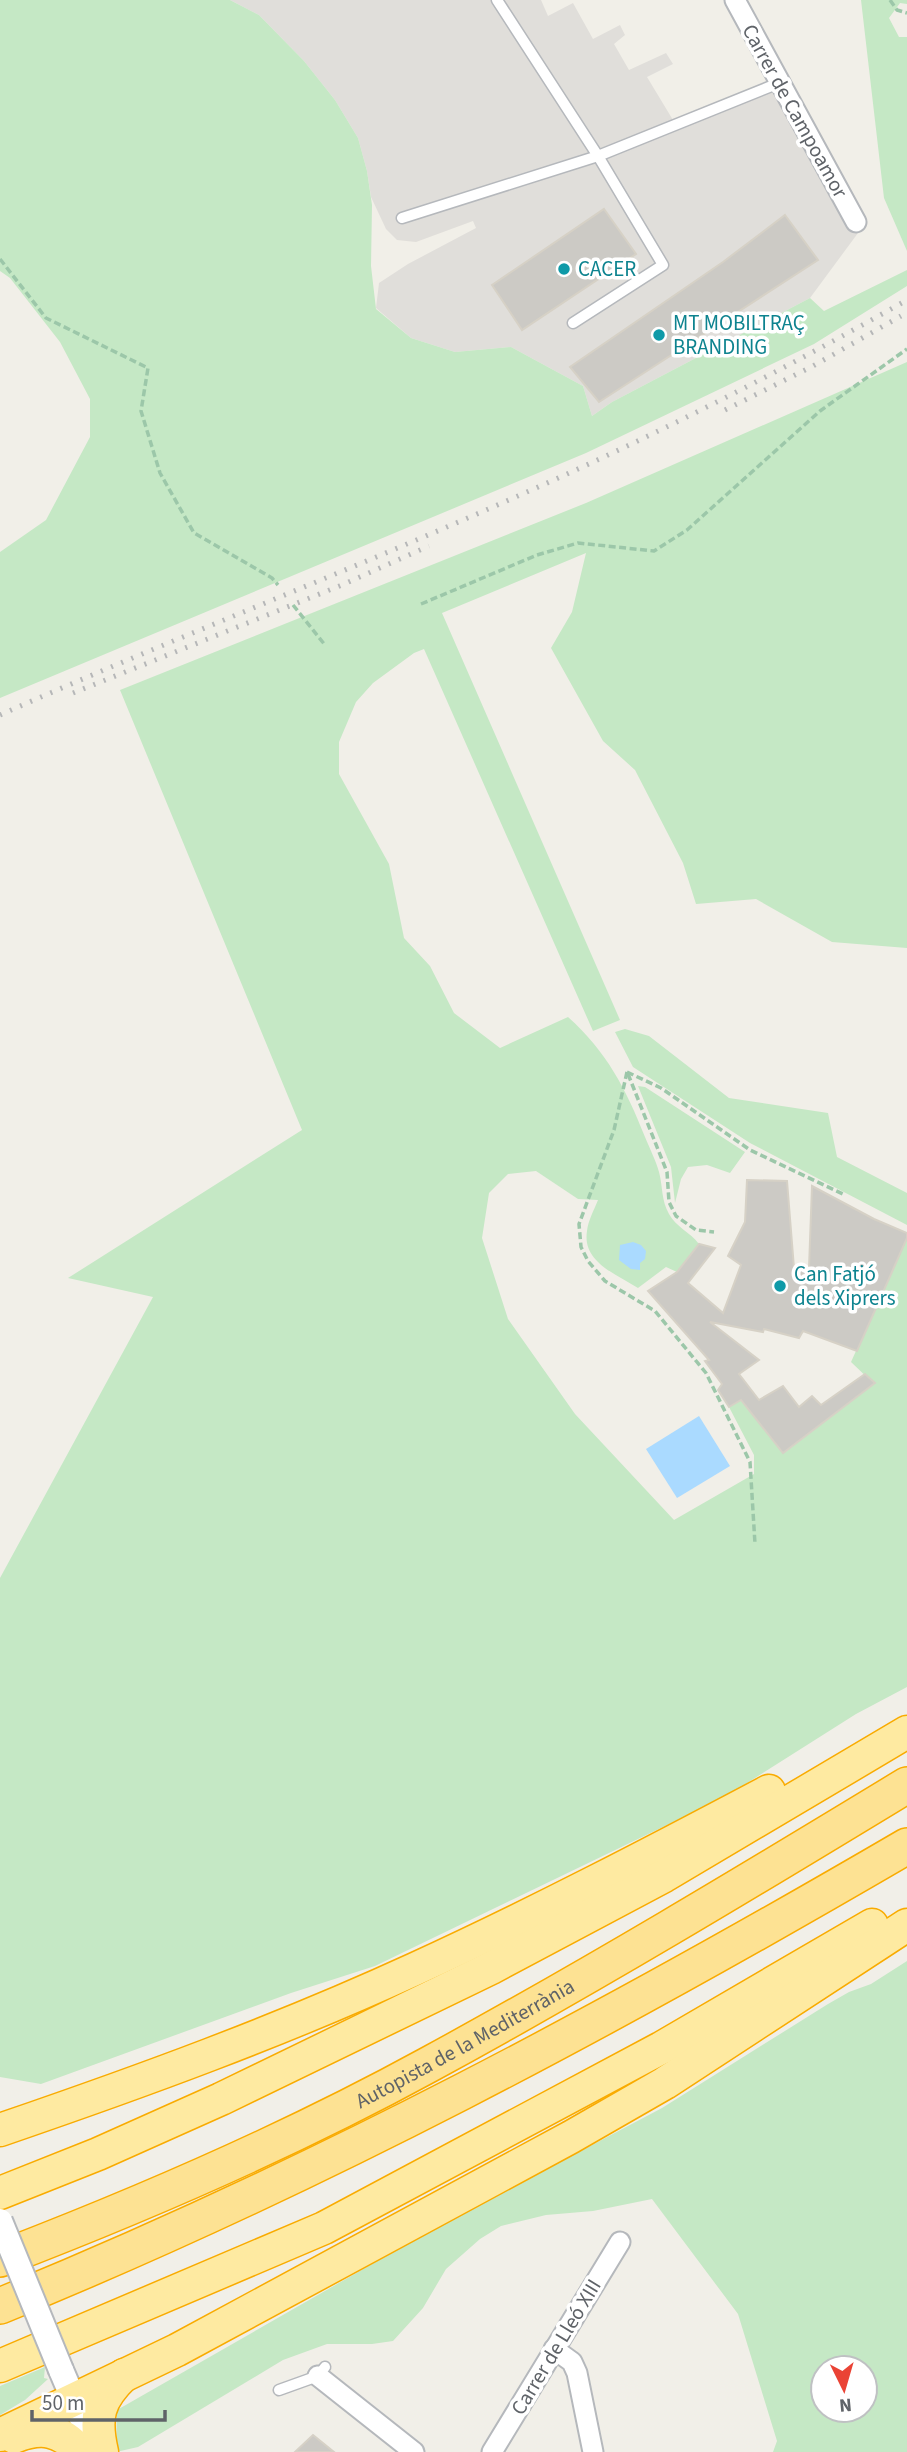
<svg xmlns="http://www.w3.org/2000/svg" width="907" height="2452" font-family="'Source Sans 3',sans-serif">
<rect width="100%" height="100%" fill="#f1efe8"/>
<polygon fill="#e0deda" points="230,0 541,0 548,16 573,3 593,39 620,25 625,35 614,44 629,70 666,53 673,64 647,77 676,125 779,84 856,222 858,233 810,298 612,402 592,416 583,386 511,347 455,352 411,338 376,308 379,283 408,264 476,228 473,221 416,242 397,240 386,229 371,197 367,171 358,138 335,100 304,61 259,15"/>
<g fill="#c5e8c5" fill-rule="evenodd">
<polygon points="0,0 230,0 259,15 304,61 335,100 358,138 367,171 372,205 371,266 376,309 411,338 455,352 511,347 583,386 592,416 612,402 810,298 824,311 907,270 907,286 814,344 586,453 0,698 0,552 46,520 90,437 90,399 60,342 10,278 0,271"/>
<polygon points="861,0 907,0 907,4 900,3 889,18 899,37 907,37 907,251 884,198"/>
<path d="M907 362V948L832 942 756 899 696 904 683 863 635 770 603 741 551 648 572 612 586 553 442 613 620 1020 593 1031 424 649 414 653 373 683 356 702 339 742V774L389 864 404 938 430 966 454 1013 500 1048 568 1017C607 1052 626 1089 645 1137 650 1149 656 1161 659 1172 663 1187 661 1200 669 1214 676 1227 690 1232 699 1244L677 1272 666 1267 638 1288C616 1274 582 1262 587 1231 588 1221 594 1210 598 1200L578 1199 536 1171 508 1174 489 1193 482 1238 508 1319 575 1414 674 1520 754 1474V1455L729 1407 741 1400 784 1453 874 1384 851 1362 907 1238V1687L856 1714 725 1797 375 1966 291 1993 41 2084 0 2077V1578L153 1297 68 1278 302 1130 120 690 586 503Z"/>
<polygon points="625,1029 649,1036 729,1098 828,1113 837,1157 907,1193 907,1225 750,1143 633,1067 615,1032"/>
<polygon points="638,1086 645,1087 745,1152 730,1173 707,1165 688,1167 681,1179 675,1203 671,1167"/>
<path d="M907 1961V2452H773L777 2441 738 2314 652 2199 593 2211 546 2215 501 2226 480 2239 446 2269 423 2308 393 2341 372 2344H327L283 2360 138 2447 116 2452 117 2410 435 2228 662 2108 828 2004 849 1992 871 1984ZM823 2368H865V2410H823Z"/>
<polygon points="45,2367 44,2378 48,2379 25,2400 0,2415 0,2386"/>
</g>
<g fill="#aadaff">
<polygon points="633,1242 641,1245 646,1251 645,1259 640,1263 640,1270 631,1269 619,1260 620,1245"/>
<polygon points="699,1416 730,1466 677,1498 646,1449"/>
</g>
<g fill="#cccac5" stroke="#d6d1c6" stroke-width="2">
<polygon points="604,209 636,254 522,330 492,285"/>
<polygon points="785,215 818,260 599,402 570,367 723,262"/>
<polygon points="747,1180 787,1181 794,1268 809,1268 812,1186 874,1219 907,1233 907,1238 857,1351 803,1331 799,1338 764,1329 763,1332 710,1322 759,1360 739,1374 759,1400 783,1386 799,1407 812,1396 821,1405 865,1374 875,1383 783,1453 741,1400 729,1407 718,1390 722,1384 705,1361 709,1360 648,1291 677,1272 699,1244 715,1248 688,1283 723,1313 741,1265 728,1256 745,1222"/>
<polygon points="313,2435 334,2452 295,2452"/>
</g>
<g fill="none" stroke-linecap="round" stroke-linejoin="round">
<defs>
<g id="service">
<polyline points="497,0 598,156 663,265 573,323"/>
<polyline points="402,218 598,156 779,83"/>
<polyline points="279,2390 318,2376 325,2367"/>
</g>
<g id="minor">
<polyline points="735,0 856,222"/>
<polyline points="554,2349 572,2362 577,2373 593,2452"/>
<polyline points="318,2376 414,2452"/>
<polyline points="492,2452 620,2242"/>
</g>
<polyline id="tertiary" points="61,2370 96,2452"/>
<g id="trunk">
<path d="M0 2130C140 2082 280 2031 415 1969 535 1914 652 1853 769 1791"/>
<polyline points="0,2193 98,2154 221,2099 491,1968 664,1876 907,1732"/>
<polyline points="0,2366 324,2228 661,2048 872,1925"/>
<polyline points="0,2435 177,2350 571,2137 665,2083 907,1925"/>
<path d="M14 2437C41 2426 61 2429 80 2452"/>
<path d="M102 2452C94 2417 98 2400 124 2375"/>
</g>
<g id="motorway">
<path id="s1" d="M0 2259C146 2203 291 2140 428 2065 590 1977 749 1881 907 1785"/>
<path d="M0 2306C314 2178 614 2017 907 1846"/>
</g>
</defs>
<use href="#service" stroke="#b5b8bc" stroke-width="13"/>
<use href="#minor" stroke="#b5b8bc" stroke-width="23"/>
<use href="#tertiary" stroke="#b5b8bc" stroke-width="28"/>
<use href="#trunk" stroke="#f9ab00" stroke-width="35"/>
<use href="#motorway" stroke="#f9ab00" stroke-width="38"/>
<g stroke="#9cc7a9" stroke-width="3.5" stroke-dasharray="7 3.5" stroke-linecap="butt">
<polyline points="890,0 897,10 907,13"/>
<polyline points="0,259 46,318 148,368 141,411 160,473 194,533 272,578 278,585"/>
<polyline points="421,604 537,555 578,543 654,551 687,530 820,411 907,349"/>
<polyline points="293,605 325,645"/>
<polyline points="627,1072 614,1130 579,1224 581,1247 588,1261 605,1281 655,1311 706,1373 750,1462 755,1544"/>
<polyline points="627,1072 661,1088 750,1150 845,1195"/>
<polyline points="628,1074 667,1172 669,1202 676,1216 696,1230 714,1232"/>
</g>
<use href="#service" stroke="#fff" stroke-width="10"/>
<use href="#minor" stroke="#fff" stroke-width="19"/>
<use href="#tertiary" stroke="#fff" stroke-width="24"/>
<use href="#trunk" stroke="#feeaa1" stroke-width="32"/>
<use href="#motorway" stroke="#fde293" stroke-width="35"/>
<g stroke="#b6b7b8" stroke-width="5" stroke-dasharray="2 9" stroke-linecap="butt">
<polyline points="725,410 813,366 901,316"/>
<polyline points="73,693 342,585 429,546"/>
<path d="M0 715C169 640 342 574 511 499 646 440 778 373 907 300"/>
</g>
<defs>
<polyline id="tertiary-bridge" points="0,2221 61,2370"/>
</defs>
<use href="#tertiary-bridge" stroke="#b5b8bc" stroke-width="28" stroke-linecap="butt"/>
<use href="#tertiary-bridge" stroke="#fff" stroke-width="24"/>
</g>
<g fill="#0f9aa8" stroke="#fff" stroke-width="2.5">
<circle cx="564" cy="269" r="7"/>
<circle cx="659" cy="335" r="7"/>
<circle cx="780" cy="1286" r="7"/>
</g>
<g text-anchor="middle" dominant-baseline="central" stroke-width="7" stroke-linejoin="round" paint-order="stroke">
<g font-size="21" fill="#5f6368" stroke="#fff">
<text transform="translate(795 111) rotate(61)">Carrer de Campoamor</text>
<text stroke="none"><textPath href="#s1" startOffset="513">Autopista de la Mediterrània</textPath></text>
<text transform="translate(556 2347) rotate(-59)">Carrer de Lleó XIII</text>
</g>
<g font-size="21" fill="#0d838f" stroke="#fff" text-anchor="start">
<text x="578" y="269">CACER</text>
<text x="673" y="323">MT MOBILTRAÇ<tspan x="673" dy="24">BRANDING</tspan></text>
<text x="794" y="1274">Can Fatjó<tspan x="794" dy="24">dels Xiprers</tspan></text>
</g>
</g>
<g transform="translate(844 2389) rotate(175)"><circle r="33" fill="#ffffff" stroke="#bfc1c3" stroke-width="2"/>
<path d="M0-5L12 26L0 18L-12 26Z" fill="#ea4335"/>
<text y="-10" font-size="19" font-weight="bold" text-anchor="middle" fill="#5f6368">N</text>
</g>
<path d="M32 2410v10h133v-10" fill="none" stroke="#5f6368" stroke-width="3.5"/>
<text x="42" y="2410" font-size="21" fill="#5f6368" stroke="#ffffff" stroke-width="5" paint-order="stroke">50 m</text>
</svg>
